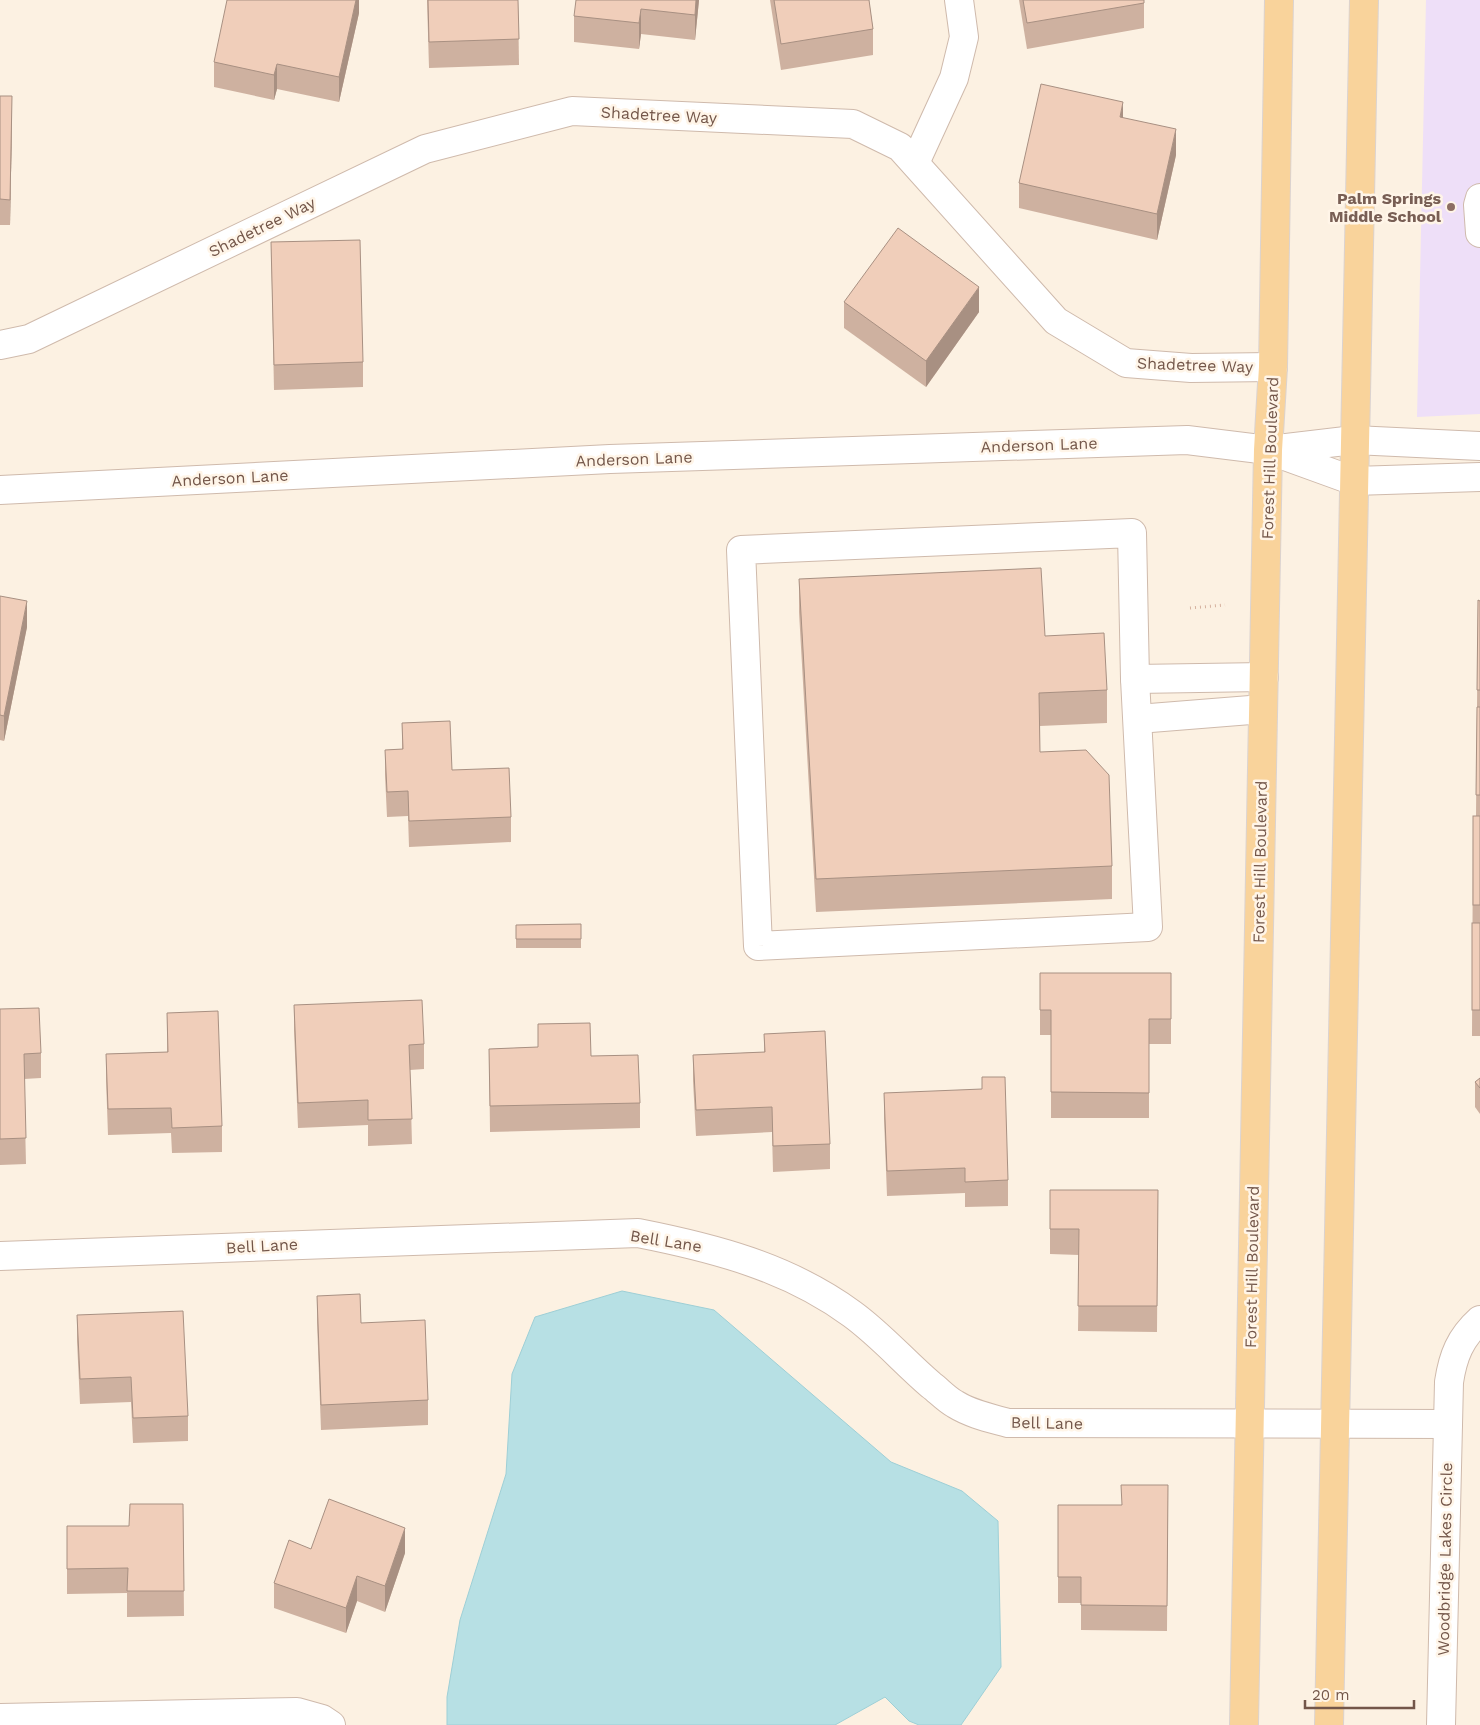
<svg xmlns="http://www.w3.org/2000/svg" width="1480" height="1725" font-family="'Work Sans',sans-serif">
<rect width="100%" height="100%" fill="#fcf1e2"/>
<polygon fill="#eedff8" points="1426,0 1480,0 1480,414 1417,417"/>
<polygon fill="#b7e0e4" stroke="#9ecfd6" points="622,1291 714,1310 891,1462 962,1491 998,1521 1001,1667 961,1725 919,1725 909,1721 885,1697 835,1725 447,1725 447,1697 460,1620 506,1474 512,1374 535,1317"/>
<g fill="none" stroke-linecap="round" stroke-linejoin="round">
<defs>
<g id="minor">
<polyline points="915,163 954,78 964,37 959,0"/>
<polyline points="1480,198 1478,205 1480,233"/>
<polyline points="0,345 29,339 425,149 572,111 853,124 900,147 1056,321 1126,363 1191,368 1273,367"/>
<polyline points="1274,452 1354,481 1480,477"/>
<polyline points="0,490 610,459 1187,440 1268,450 1354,440 1480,446"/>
<polygon points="1132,533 1135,679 1148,927 758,946 741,550"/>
<polyline points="1135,679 1264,677"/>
<polyline points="1138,719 1263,709"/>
<path d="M0 1256 638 1233C714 1248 788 1267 852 1314 881 1335 904 1362 931 1385 939 1391 946 1399 955 1404 971 1414 990 1418 1008 1423L1448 1424"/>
<polyline points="0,1718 297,1712 322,1719 331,1725"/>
<path d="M1441 1725 1449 1382C1453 1356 1460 1338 1480 1320"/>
</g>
<g id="major">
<polyline points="1244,1725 1268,450 1273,367 1279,0"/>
<polyline points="1329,1725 1364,0"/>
</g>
</defs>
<use href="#minor" stroke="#cfbaac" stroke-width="30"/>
<use href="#major" stroke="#dbd3d0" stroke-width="30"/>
<polyline stroke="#d5b19e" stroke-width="3" stroke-dasharray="1 4" stroke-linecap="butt" points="1190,608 1225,605"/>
<use href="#minor" stroke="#fff" stroke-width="28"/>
<use href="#major" stroke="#f9d39b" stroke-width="28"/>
</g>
<g fill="#ceb1a0">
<polygon points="359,0 359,13 339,102 277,89 274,100 214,87 214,62"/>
<polygon points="427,0 518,0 519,65 429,68"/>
<polygon points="699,0 695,40 641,34 639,49 574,42 574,16"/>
<polygon points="770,0 869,0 873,29 873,55 781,70"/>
<polygon points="1019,0 1144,0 1144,28 1027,49"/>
<polygon points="0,96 12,121 10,225 0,225"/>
<polygon points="1123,118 1176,155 1157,240 1019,208 1019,183"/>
<polygon points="271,242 363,362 363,387 274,390"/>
<polygon points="844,302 979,312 926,387 844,328"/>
<polygon points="799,579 1045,636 1107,690 1107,723 1040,726 1040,752 1112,866 1112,899 816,912 799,612"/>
<polygon points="0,596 27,627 4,741 0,740"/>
<polygon points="1478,600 1480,601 1480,1036 1472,1036 1473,816 1476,816 1477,707"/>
<polygon points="402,723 452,770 511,817 511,842 409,847 408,816 387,817 385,775 385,750 402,749"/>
<polygon points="581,924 581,948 516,948 516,925"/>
<polygon points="1040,973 1171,973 1171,1044 1149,1044 1149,1118 1051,1118 1051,1035 1040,1035"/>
<polygon points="294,1005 424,1044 424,1069 410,1070 412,1144 368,1146 368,1125 298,1128 294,1030"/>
<polygon points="0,1009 41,1053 41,1078 24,1079 26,1164 0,1165"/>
<polygon points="167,1013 222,1126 222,1152 172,1153 171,1133 108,1135 106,1079 106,1054 167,1052"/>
<polygon points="538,1024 591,1056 640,1103 640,1128 490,1132 489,1049 538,1047"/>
<polygon points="764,1034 830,1144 830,1169 773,1172 772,1132 696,1136 693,1081 693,1055 764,1052"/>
<polygon points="1480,1078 1480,1114 1475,1107 1475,1082"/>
<polygon points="884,1093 1008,1180 1008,1206 965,1207 965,1193 887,1196 884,1118"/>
<polygon points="1050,1190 1158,1190 1157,1332 1078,1331 1079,1255 1050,1254"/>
<polygon points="317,1296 361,1323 428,1400 428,1425 321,1430 317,1321"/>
<polygon points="77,1315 188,1416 188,1441 133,1443 131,1402 80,1404 77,1341"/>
<polygon points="1168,1485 1167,1631 1081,1630 1081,1603 1058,1603 1058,1505 1121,1505"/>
<polygon points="183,1504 184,1616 127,1617 127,1593 67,1594 67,1526 129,1526"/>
<polygon points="311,1549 405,1553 385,1612 357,1601 346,1633 274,1608 274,1583"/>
</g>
<g fill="#a89082">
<polygon points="356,0 359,0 359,13 339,102 339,77"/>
<polygon points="696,0 699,0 695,40 695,15"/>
<polygon points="641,9 641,34 639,49 639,23"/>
<polygon points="277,64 277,89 274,100 274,75"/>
<polygon points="12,96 12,121 10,225 10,200"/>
<polygon points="1123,102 1123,128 1120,117"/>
<polygon points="1176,129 1176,155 1157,240 1157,214"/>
<polygon points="979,287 979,312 926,387 926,361"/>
<polygon points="27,601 27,627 4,741 4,716"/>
<polygon points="405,1528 405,1553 385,1612 385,1586"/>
<polygon points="357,1576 357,1601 346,1633 346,1608"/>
</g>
<g fill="#f0ceba" stroke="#a89082">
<polygon points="227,0 356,0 339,77 277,64 274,75 214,62"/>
<polygon points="428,0 518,0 519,39 429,42"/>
<polygon points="576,0 696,0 695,15 641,9 639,23 574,16"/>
<polygon points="774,0 869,0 873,29 781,44"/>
<polygon points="1023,0 1144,0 1144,3 1027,23"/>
<polygon points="1041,84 1123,102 1120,117 1176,129 1157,214 1019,183"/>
<polygon points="0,96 12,96 10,200 0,199"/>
<polygon points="898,228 979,287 926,361 844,302"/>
<polygon points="360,240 363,362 274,365 271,242"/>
<polygon points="1041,568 1045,636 1104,633 1107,690 1039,693 1040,752 1086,750 1109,775 1112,866 816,879 799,579"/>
<polygon points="0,596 27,601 4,716 0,715"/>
<polygon points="1478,600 1480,601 1480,690 1477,690"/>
<polygon points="1477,707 1480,707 1480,795 1476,795"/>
<polygon points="450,721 452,770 509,768 511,817 409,821 408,791 387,792 385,750 403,749 402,723"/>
<rect x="1473" y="816" width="7" height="89"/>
<rect x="1472" y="923" width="8" height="87"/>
<polygon points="581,924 581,939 516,939 516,925"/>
<polygon points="1040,973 1171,973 1171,1019 1149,1019 1149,1093 1051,1092 1051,1010 1040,1010"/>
<polygon points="422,1000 424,1044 409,1045 412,1119 368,1120 368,1100 298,1103 294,1005"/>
<polygon points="39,1008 41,1053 24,1054 26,1138 0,1139 0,1009"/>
<polygon points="218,1011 222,1126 172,1128 171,1108 108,1109 106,1054 168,1052 167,1013"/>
<polygon points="590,1023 591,1056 638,1055 640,1103 490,1106 489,1049 538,1047 538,1024"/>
<polygon points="825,1031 830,1144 773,1146 772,1107 696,1110 693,1055 765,1052 764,1034"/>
<polygon points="982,1077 1005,1077 1008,1180 965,1182 965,1168 887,1171 884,1093 982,1089"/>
<polygon points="1480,1078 1480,1088 1475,1082"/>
<polygon points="1050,1190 1158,1190 1157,1306 1078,1306 1079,1229 1050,1229"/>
<polygon points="360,1294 361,1323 425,1320 428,1400 321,1405 317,1296"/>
<polygon points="183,1311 188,1416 133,1418 131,1377 80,1379 77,1315"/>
<polygon points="1121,1485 1168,1485 1167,1606 1081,1605 1081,1577 1058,1577 1058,1505 1122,1505"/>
<polygon points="329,1499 405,1528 385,1586 357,1576 346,1608 274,1583 289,1540 311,1549"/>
<polygon points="130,1504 183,1504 184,1591 127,1591 128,1568 67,1569 67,1526 129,1526"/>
</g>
<circle fill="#8d6e63" stroke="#fff5e8" stroke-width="2" cx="1451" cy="207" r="5"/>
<g text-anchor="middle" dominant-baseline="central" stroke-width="5" stroke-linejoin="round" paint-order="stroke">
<g font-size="16" fill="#735649" stroke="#fff5e8">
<text transform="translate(659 115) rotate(3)">Shadetree Way</text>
<text transform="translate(262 227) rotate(-26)">Shadetree Way</text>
<text transform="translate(1195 365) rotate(2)">Shadetree Way</text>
<text transform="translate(1039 445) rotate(-2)">Anderson Lane</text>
<text transform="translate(1270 458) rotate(-88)">Forest Hill Boulevard</text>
<text transform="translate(634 459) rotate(-2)">Anderson Lane</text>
<text transform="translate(230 478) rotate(-3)">Anderson Lane</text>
<text transform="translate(1260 862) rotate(-89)">Forest Hill Boulevard</text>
<text transform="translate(666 1241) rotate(9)">Bell Lane</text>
<text transform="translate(262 1246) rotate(-3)">Bell Lane</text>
<text transform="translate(1252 1267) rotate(-89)">Forest Hill Boulevard</text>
<text transform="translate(1047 1423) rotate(1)">Bell Lane</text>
<text transform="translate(1445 1559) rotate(-89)">Woodbridge Lakes Circle</text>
</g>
<g font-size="16" font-weight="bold" fill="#785e54" stroke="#fff5e8" text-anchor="end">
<text x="1441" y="198">Palm Springs<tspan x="1441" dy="18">Middle School</tspan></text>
</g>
</g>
<path d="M1305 1700v8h109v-8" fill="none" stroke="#735649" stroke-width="2.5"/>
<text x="1312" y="1700" font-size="15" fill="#735649" stroke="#fff5e8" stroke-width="4" paint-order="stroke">20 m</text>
</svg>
